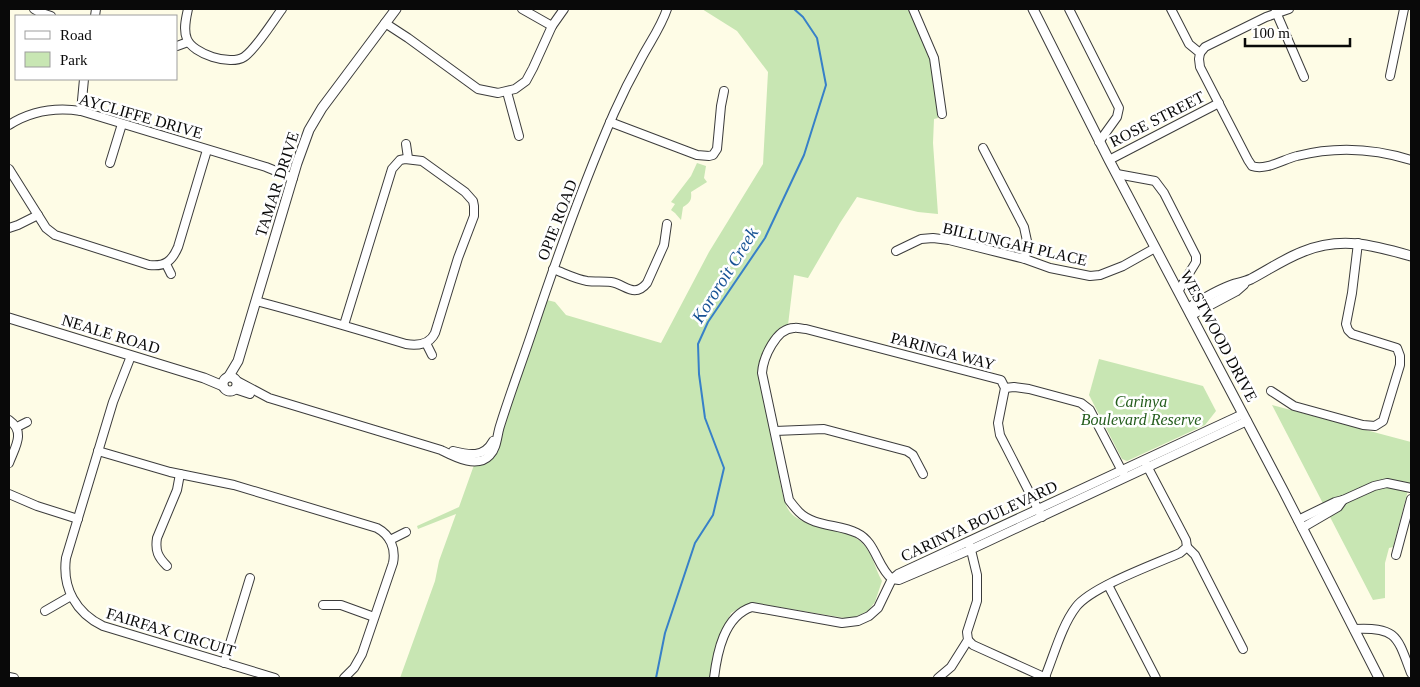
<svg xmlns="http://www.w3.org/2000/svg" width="1420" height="687" font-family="'Times New Roman',serif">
<rect width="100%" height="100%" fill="#fefce6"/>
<g fill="#c8e6b3">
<path d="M702 9H908L933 63 938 118 934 119 933 143 938 214 918 212 857 197 840 223 808 278 794 275 788 325 782 326C771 340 761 352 758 370 764 401 770 433 777 464 779 476 783 503 790 512 803 529 844 526 860 541 873 552 874 567 882 581L875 602 868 611 851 619 755 603 743 606 731 613 715 648 711 678H400L435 581 439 561 456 514 418 529 417 526 459 507 474 465 485 462 522 371 547 300 555 302 566 315 661 343 709 252 763 164 768 72 737 31Z"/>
<path d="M697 163 706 166 704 178 707 182 691 192C692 200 690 203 683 207L681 220 675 213 671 210 675 204 671 202 691 176Z"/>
<polygon points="1099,359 1203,386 1216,411 1205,425 1127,461 1122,459 1089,395"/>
<polygon points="1272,405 1411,442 1411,479 1393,547 1389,548 1385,563 1385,598 1373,600"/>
</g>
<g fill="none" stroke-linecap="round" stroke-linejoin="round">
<polyline stroke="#3780c8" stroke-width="2" points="656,678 665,633 695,543 713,515 724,468 705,418 699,374 698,344 708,322 765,238 804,155 826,85 817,38 803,17 794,9"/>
<defs>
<g id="minor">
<polyline points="34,9 39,12 51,16"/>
<path d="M188 9C186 18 183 30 187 39 193 54 230 66 244 57 256 49 273 21 282 9"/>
<polyline points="522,9 552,26"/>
<polyline points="913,9 934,58 942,114"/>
<polyline points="1069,9 1119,108 1117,117 1099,142"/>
<path d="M1171 9 1189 44 1200 53 1199 59 1200 67 1248 160 1252 166C1266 171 1284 159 1297 156 1336 146 1373 148 1411 160"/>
<polyline points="1276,12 1304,77"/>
<polyline points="95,16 96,9"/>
<polyline points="385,23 408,38 478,89 498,93 515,89 526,81 533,68 552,26 564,9"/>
<polyline points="177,46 188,42"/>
<polyline points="1200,53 1205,47 1266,17 1289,9"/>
<polyline points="1390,76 1404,9"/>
<polyline points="507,92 519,136"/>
<polyline points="81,111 84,79"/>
<polyline points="610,122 697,155 709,156 713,155 717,149 721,106 724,91"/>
<path d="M9 125C31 111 55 107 81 111L266 167 293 178"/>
<polyline points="406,144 408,158"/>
<polyline points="983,148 1024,227 1027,241 1025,259"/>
<polyline points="1109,160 1219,103"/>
<polyline points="110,163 122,124"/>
<path d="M9 169 46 228 55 235 149 265C165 267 172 261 178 247L207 150"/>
<polyline points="1117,174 1155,181 1164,193 1196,256 1196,262 1179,290"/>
<polyline points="9,228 18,225 38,215"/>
<polyline points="896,251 921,239 933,238 949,240 1025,259 1050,268 1090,276 1100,275 1123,266 1155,248"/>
<polyline points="166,264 171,274"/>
<path d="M553 269C564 273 575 279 587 281 595 282 603 281 611 282 625 284 634 299 647 283L664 245 667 224"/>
<path d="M256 301C306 314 356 329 406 344 418 346 430 344 435 333L458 258 474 216V206L473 201 465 192 422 161 405 159 400 160 392 169 344 325"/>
<polyline points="426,343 432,355"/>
<path d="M131 356 113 402 66 558C62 588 76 613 103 626L275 678"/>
<path d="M237 381 269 398 441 450C455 457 477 469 490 455 497 448 497 435 500 426 510 394 522 362 533 329 557 257 583 184 614 113 622 95 631 77 641 59 650 42 661 27 667 9"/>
<polyline points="1005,388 1014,387 1029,389 1081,403 1090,410 1123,473"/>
<polyline points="235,389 250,394"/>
<polyline points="1271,391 1294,406 1363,425 1375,426 1383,421 1400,365 1400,356 1397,348 1352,334 1348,330 1346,324 1352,293 1358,243"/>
<path d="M9 420C26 432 15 447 9 463"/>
<polyline points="17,427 27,422"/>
<polyline points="775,431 824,429 907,451 913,455 923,474"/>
<path d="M98 451 170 472 234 485 377 528C390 535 396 548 393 563L362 654 354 668 344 678"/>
<path d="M453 451C469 455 484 458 493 441"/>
<polyline points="9,494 37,506 78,519"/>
<polyline points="1298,520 1335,502 1343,500 1374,486 1387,483 1411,488"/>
<polyline points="1302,528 1338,507 1343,500"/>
<polyline points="390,540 406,532"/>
<polyline points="1187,547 1195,555 1243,649"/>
<polyline points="1396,555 1411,499"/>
<path d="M167 566C158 557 155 551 157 538L177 490 180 474"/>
<polyline points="892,579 899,580 972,549 1247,421"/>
<polyline points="892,579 898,574 1243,414"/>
<polyline points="1108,585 1156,678"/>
<polyline points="323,605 341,605 374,617"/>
<polyline points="45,611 71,596"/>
<path d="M1354 629C1397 627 1397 636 1411 673"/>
<polyline points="968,640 973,645 1046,678"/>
<polyline points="224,663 250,578"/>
<polyline points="9,677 14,678"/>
<path d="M1045 677C1054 655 1062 625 1076 607 1091 587 1155 564 1180 553L1187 547 1186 540 1146 464"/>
<path d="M714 678C717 653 724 616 752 607L842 623 858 621 869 616 878 608 892 579C877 567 876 542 857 533 839 524 814 527 799 512 795 508 792 504 789 500L762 373C763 358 776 328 794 328 797 327 802 329 806 329L1001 380 1005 388 998 423 1000 435 1042 517"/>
<polyline points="938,678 951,667 968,640 967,632 977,601 977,575 970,546"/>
</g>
<g id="tertiary">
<polyline points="1033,9 1109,160 1283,490 1379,678"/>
<path d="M1188 308C1202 300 1217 290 1232 285 1238 283 1245 282 1251 279 1268 270 1284 259 1302 252 1341 236 1372 245 1411 256"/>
<polyline points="1191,315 1236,291 1244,284"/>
<polyline points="9,318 204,378 223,386"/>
<polyline points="229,376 238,361 297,163 309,130 322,108 396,9"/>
<circle cx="230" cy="384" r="7"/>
</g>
</defs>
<use href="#minor" stroke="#3c3c3c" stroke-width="10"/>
<use href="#tertiary" stroke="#3c3c3c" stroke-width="11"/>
<use href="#minor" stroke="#fff" stroke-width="8"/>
<use href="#tertiary" stroke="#fff" stroke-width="9"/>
</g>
<g text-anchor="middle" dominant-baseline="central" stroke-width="5" stroke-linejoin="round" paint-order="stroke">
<g font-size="16" fill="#090909" stroke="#fff">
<text transform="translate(141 116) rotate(16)">AYCLIFFE DRIVE</text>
<text transform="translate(1157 119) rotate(-27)">ROSE STREET</text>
<text transform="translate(277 184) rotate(-72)">TAMAR DRIVE</text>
<text transform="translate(557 220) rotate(-69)">OPIE ROAD</text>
<text transform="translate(1015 244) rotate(13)">BILLUNGAH PLACE</text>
<text transform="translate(111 334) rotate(17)">NEALE ROAD</text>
<text transform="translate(1219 336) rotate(62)">WESTWOOD DRIVE</text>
<text transform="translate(943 351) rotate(15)">PARINGA WAY</text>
<text transform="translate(979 521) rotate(-25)">CARINYA BOULEVARD</text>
<text transform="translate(171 632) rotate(17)">FAIRFAX CIRCUIT</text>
</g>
<g font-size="16" font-style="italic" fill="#245d1d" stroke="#fff">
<text x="1141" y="401">Carinya<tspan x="1141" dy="18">Boulevard Reserve</tspan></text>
</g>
<g font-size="18" font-style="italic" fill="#185395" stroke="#fff">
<text transform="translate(725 275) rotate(-58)">Kororoit Creek</text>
</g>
</g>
<rect width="1420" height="687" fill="none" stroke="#090909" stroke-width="20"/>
<rect x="15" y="15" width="162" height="65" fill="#ffffff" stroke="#9d9d9d"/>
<rect x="25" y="31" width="25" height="8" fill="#ffffff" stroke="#9d9d9d"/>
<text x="60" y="40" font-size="15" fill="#090909">Road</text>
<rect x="25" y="52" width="25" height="15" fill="#c8e6b3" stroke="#9d9d9d"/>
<text x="60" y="65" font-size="15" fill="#090909">Park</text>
<path d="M1245 38v8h105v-8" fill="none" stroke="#090909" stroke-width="2.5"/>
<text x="1252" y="38" font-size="15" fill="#090909" stroke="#ffffff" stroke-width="4" paint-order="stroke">100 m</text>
</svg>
